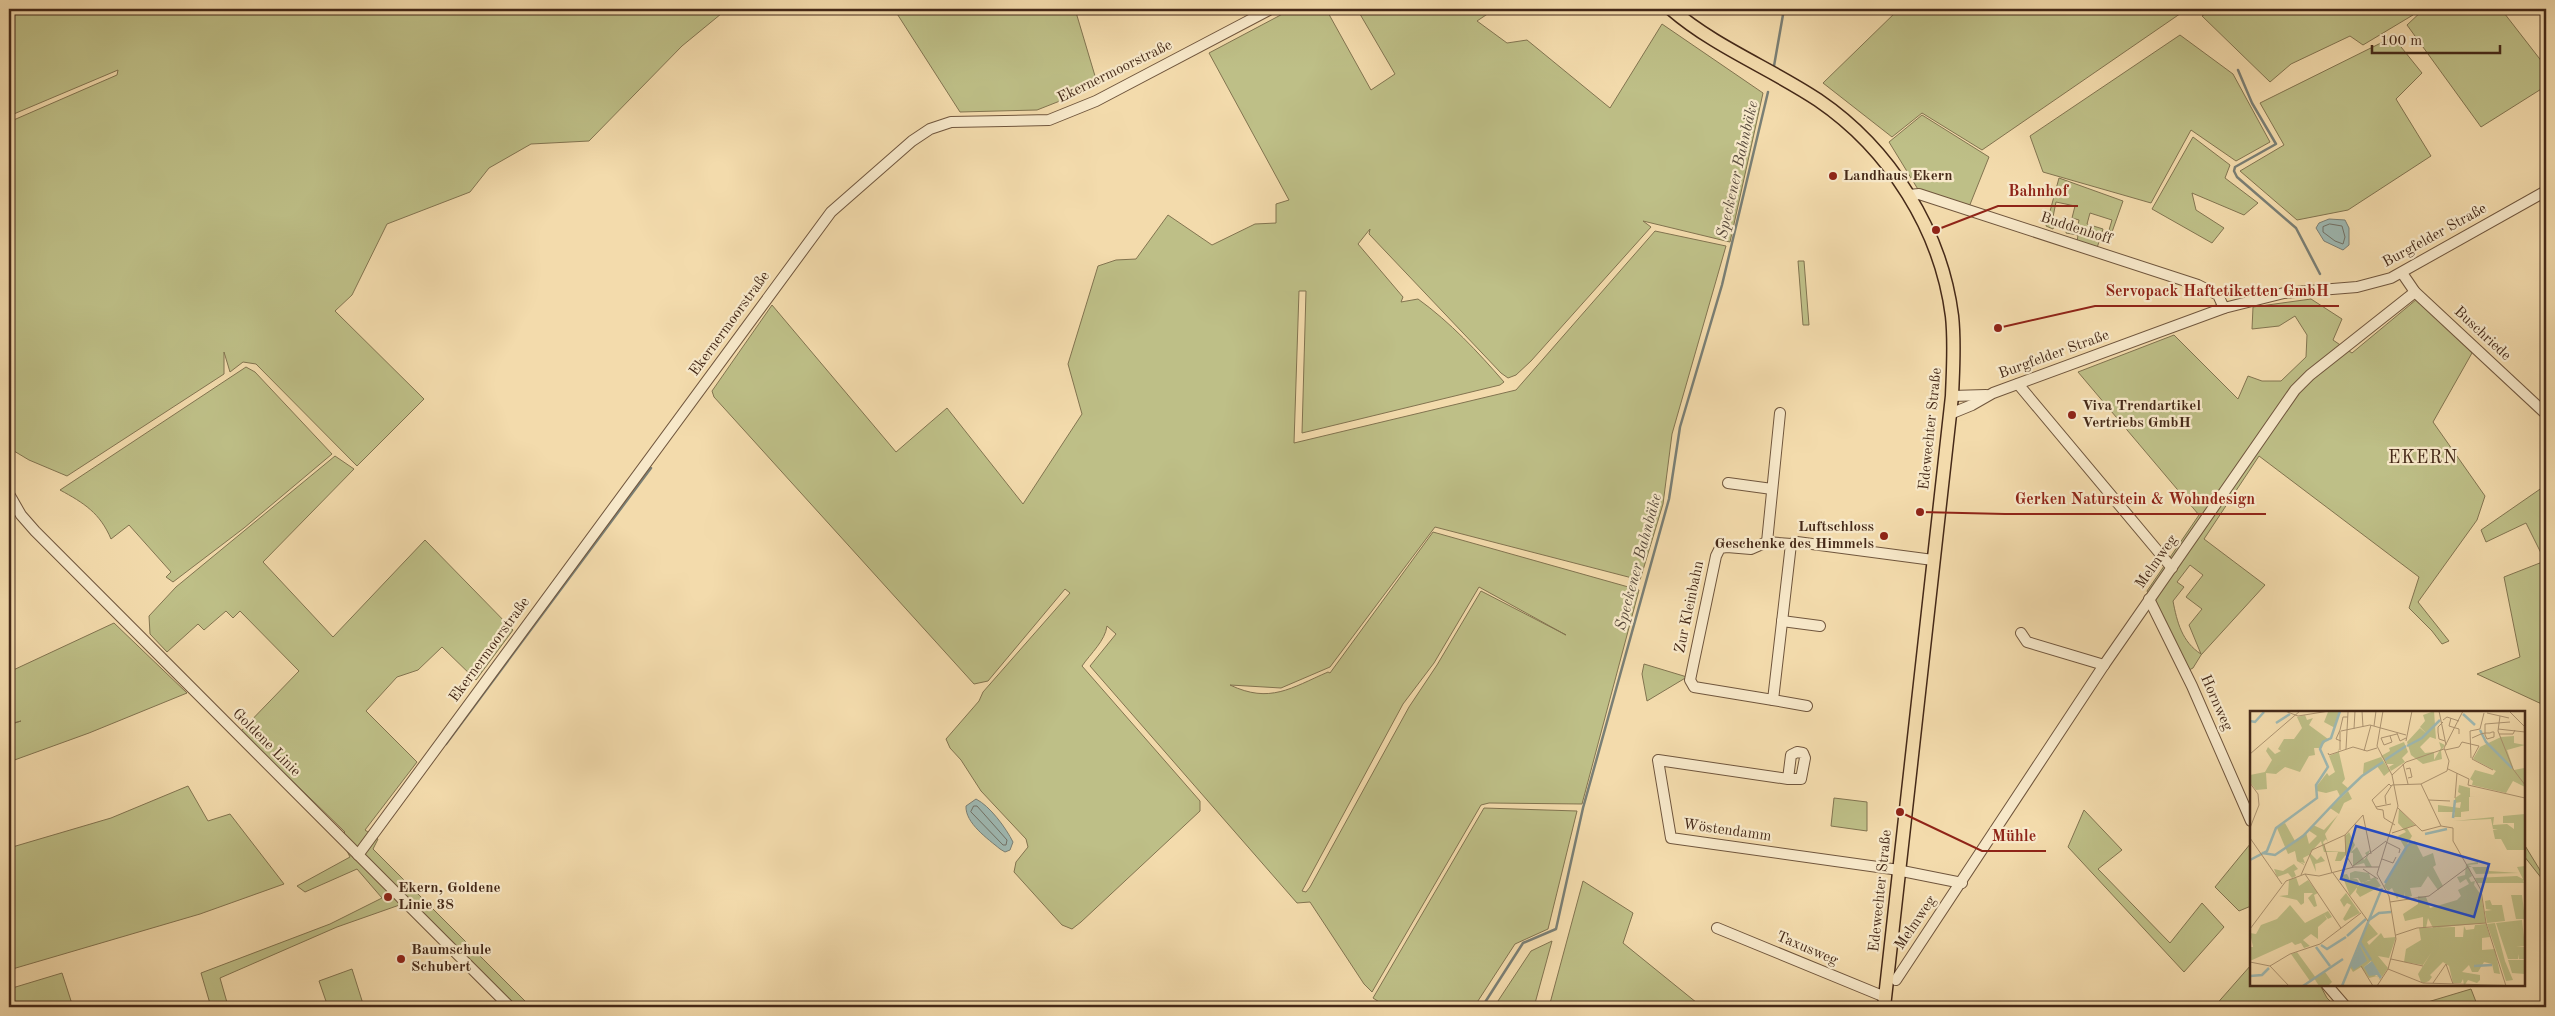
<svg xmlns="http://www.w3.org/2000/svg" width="2555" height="1016" font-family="'Old Standard TT',serif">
<rect width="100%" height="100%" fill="#f3dbac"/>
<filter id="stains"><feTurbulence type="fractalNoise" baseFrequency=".004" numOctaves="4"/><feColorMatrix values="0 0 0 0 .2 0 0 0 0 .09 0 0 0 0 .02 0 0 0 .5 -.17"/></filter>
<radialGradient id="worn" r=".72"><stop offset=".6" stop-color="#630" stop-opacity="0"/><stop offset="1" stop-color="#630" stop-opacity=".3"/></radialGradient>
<g fill="#bebf87" stroke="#827450" fill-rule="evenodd">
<polygon points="9,9 727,9 682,46 589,141 531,144 489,168 470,192 387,224 352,295 335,311 424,399 357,466 256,364 243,362 230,372 224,352 224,374 67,476 29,460 9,448 9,122 117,75 118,70 9,116"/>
<polygon points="894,9 1075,9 1098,86 1037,110 960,112"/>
<path d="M1292 9H1326L1371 90 1395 74 1357 9H1495L1477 21 1507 43 1527 40 1610 108 1662 24 1763 93 1730 242 1643 221 1651 227 1531 361 1516 375 1508 378 1501 373 1369 234 1370 229 1358 244 1403 297 1401 302 1418 299C1450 322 1478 352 1504 382L1500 385 1302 433 1306 291H1299L1294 443 1516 390 1655 231 1726 246 1672 434 1663 504 1640 580 1435 527 1330 667 1281 688 1230 685C1270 704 1291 688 1328 672L1330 673 1433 532 1639 590 1582 804 1489 803 1481 805 1372 992 1364 984 1310 902 1297 903 1090 666 1116 634 1107 626C1105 641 1091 653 1082 666L1200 801V811L1081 922 1072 929 1062 925 1014 872 1016 862 1028 847 1026 839 981 791 961 760 950 748 946 739 979 701 983 692 1070 593 1065 589 988 681 974 684 714 397 712 391 772 305 896 452 947 408 1023 504 1082 414 1068 364 1098 266 1116 260 1136 259 1168 215 1212 245 1255 224 1276 223V204L1289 200 1209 53ZM1479 587 1566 635 1481 591 1437 665 1409 707 1310 887 1306 892 1302 891 1403 704 1434 663Z"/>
<polygon points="1899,9 2187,9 1982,150 1922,113 1892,137 1823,83"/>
<polygon points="2213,9 2409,9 2413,15 2363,45 2350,36 2291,64 2270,82 2202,16"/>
<polygon points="2424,9 2501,9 2546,67 2546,86 2481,127 2407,25"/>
<polygon points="2180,35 2233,74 2270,142 2236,161 2191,130 2151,203 2043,172 2030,136"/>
<polygon points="2393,37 2422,73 2396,99 2431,156 2348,210 2297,220 2240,171 2284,145 2260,103"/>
<polygon points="1922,115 1989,157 1969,207 1919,191 1889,142"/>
<polygon points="2193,137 2230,165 2225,178 2258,203 2244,215 2192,193 2196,210 2224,228 2212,243 2152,209"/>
<polygon points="2059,178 2123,201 2112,232 2109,230 2112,220 2090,213 2087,224 2103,229 2097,248 2077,242 2078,235 2066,233 2067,227 2077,229 2079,220 2072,218 2075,206 2056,202 2053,217 2056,219 2053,229 2046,226"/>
<polygon points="1798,261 1804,261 1809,325 1803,325"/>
<path d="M2311 299 2342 319 2333 340 2352 353 2417 299 2472 353 2433 422 2485 496 2477 520 2418 602 2449 641 2442 644 2432 631 2409 608 2419 577 2259 456 2204 539 2265 585 2201 655 2193 668 2185 672 2147 591 2199 515 2078 372 2174 335 2238 399 2248 376 2262 381H2281L2306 357 2307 335 2295 316 2279 326 2252 329 2253 307ZM2190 565 2203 575 2186 597 2202 609 2189 625 2201 654C2182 642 2177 622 2173 601L2184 587 2177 582Z"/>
<path d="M246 367 255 372 332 454 244 528 173 582 166 577 171 572 129 525 111 539C100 513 84 503 60 490Z"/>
<polygon points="335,456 354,469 263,562 333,637 425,540 513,630 476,680 442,647 418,670 397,677 366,711 417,762 365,830 378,839 373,849 531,1007 514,1007 408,902 337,927 220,978 228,1006 211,1007 201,973 330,924 382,898 357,869 305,892 297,886 350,857 340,837 345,832 241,731 299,671 240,611 233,618 226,611 204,630 198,624 167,652 150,634 149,616 176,587"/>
<polygon points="2546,485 2546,706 2477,674 2520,657 2504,577 2545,561 2526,523 2486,542 2481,530"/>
<polygon points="114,623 187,693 89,733 9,762 9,725 21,721 9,724 9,672"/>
<polygon points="1644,664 1687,677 1647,701 1642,674"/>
<polygon points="188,786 208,821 230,814 284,884 200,914 9,970 9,848 111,818"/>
<polygon points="1834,798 1867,802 1867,831 1831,826"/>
<polygon points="1484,808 1577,811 1548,929 1515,944 1474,1007 1387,1007 1373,998"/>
<polygon points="2084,810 2122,850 2098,869 2170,943 2202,903 2224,927 2184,972 2068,847"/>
<polygon points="2251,843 2251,906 2239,911 2215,887"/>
<polygon points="2524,844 2546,880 2546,884 2524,856"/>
<polygon points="1583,881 1633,913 1623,943 1702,1007 1549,1007"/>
<polygon points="1552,941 1534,1007 1494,1007 1531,951"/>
<polygon points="2251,965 2251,985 2320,985 2327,998 2335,1006 2214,1007"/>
<polygon points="352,969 364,1007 328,1007 319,981"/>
<polygon points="62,973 73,1007 9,1007 9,989"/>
<polygon points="2471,989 2478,1007 2411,1007"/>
</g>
<g fill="#9eb9b3" stroke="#7a7f75">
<polygon points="2329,219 2345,220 2349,228 2349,245 2343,250 2324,241 2316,228 2319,223"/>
<path d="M976 799C990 806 1006 828 1013 842L1010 850 1005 852 1000 849C988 839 965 823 966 806Z"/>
</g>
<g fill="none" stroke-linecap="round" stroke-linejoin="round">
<g stroke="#727166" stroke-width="1">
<polygon points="2330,224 2342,226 2345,237 2343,244 2335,241 2323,232 2323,227"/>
<polygon points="974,806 977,806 1007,840 1006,845 1003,845 971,812"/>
</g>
<g stroke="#7a7f75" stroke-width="2.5">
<polyline points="1774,66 1784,9"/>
<polyline points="2238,70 2252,103 2276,144 2235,167 2234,171 2237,177 2296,228 2320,274"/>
<polyline points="446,744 651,468"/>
<polyline points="1482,1007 1523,943 1556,929 1583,808 1669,499 1680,427 1722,285 1768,92"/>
</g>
<defs>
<g id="minor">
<polyline points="1909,195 1919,194 2198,285 2218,295 2224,308"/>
<polyline points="2402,273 2415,292 2546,414"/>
<polyline points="2018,384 2172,568"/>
<polyline points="1952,396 1986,395"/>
<polyline points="1950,414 1972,405 1993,393 2224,308 2284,293 2357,287 2391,278 2546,191"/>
<polyline points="1728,483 1772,489"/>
<polyline points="9,494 21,515 35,531 510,1007"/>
<polyline points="1767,542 1780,413"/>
<polyline points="1791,544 1773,700 1694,687 1690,680 1716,556 1720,548 1727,547 1751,549 1767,542 1791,544 1797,542 1933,560"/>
<polyline points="2149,599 2192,686 2251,821"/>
<polyline points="1782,621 1820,626"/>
<polyline points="2021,633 2027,642 2104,665"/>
<polyline points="1773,700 1807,706"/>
<polyline points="1788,779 1791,755 1797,752 1803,753 1805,758 1801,779 1788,779 1658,760 1671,838 1892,869 1962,883"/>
<polyline points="358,855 831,212 912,141 930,129 951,122 1049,120 1096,101 1271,9"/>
<polyline points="1717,928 1885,997"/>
<polyline points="1896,980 2104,665 2295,390 2310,375 2415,292"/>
<polyline points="2327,985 2346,1007"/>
</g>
<path id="major" d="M1671 9C1715 47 1770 68 1818 100 1890 149 1941 230 1952 316 1955 343 1953 369 1952 396L1884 1007"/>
</defs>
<use href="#minor" stroke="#70563d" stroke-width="12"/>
<use href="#major" stroke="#452918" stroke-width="15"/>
<use href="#minor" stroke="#f7e8c9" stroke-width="10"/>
<use href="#major" stroke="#f3dbac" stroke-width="12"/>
</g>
<g fill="#8f2418" stroke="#f7e8c9" stroke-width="2">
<circle cx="1833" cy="176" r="5"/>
<circle cx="2072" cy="415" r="5"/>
<circle cx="1884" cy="536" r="5"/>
<circle cx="388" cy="897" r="5"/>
<circle cx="401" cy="959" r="5"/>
</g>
<g text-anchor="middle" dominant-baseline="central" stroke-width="4.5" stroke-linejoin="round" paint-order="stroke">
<g font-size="15" fill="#452918" stroke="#f7e8c9">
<text transform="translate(1115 72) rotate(-26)">Ekernermoorstraße</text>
<text transform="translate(2076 229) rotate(18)">Buddenhoff</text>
<text transform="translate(2435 236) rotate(-29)">Burgfelder Straße</text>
<text transform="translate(730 324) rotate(-54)">Ekernermoorstraße</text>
<text transform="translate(2482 334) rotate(43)">Buschriede</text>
<text transform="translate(2054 355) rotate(-20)">Burgfelder Straße</text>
<text transform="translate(1931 429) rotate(-84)">Edewechter Straße</text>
<text transform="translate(2157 562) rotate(-55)">Melmweg</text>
<text transform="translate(1690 607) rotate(-78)">Zur Kleinbahn</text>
<text transform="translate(490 650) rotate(-54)">Ekernermoorstraße</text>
<text transform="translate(2216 703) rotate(66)">Hornweg</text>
<text transform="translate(266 743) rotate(45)">Goldene Linie</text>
<text transform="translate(1727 831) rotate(8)">Wöstendamm</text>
<text transform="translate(1881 891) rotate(-84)">Edewechter Straße</text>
<text transform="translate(1916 923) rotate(-56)">Melmweg</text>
<text transform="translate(1807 949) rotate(23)">Taxusweg</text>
</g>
<g font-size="15" font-weight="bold" fill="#452918" stroke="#f7e8c9" text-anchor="start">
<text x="1843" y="176">Landhaus Ekern</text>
<text x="2082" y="406">Viva Trendartikel<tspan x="2082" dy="17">Vertriebs GmbH</tspan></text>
<text x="1874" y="527" text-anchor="end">Luftschloss<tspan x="1874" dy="17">Geschenke des Himmels</tspan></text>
<text x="398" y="888">Ekern, Goldene<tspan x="398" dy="17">Linie 38</tspan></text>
<text x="411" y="950">Baumschule<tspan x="411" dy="17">Schubert</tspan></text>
</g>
<g font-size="16" font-style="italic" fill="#5b4d3f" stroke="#f7e8c9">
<text transform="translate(1738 170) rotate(-77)">Speckener Bahnbäke</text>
<text transform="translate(1639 562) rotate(-75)">Speckener Bahnbäke</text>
</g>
<g font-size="18" letter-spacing="1" fill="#452918" stroke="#f7e8c9">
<text x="2423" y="458">EKERN</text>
</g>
</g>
<g transform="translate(2250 711)">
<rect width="275" height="275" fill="#f3dbac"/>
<path d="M184 0 186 28 180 26 170 36 175 42 184 41V49L191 37 189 31 195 34 191 40 192 48 173 53 161 44 157 31 170 17 177 23 170 16 175 10 173 4ZM78 1H90L85 17 74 11ZM55 4 57 9 63 7 59 14 78 28 70 37H64L65 44 59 45 50 61 35 56 26 63 16 62 17 78 6 79 0 71V64L15 61 22 49 16 40 18 36 25 43 31 40 28 38 34 28H44L52 17 47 6ZM264 25V32L275 34 257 39 264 59 274 57 275 53V76L263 70 256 82 222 74 223 70 220 68 225 59 243 64 246 60 223 48 230 36 251 26ZM154 31 158 41 152 47 155 51 141 60 139 56 144 53H137L131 45 140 40 139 37ZM88 37 95 68 92 72 99 78 90 85 87 79 76 82 67 80 66 76 77 62 79 65 85 61 79 45 88 41ZM131 46 140 60 134 65 127 55 113 63 114 52ZM209 74 220 77V86L226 85 219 86V100L211 101V106H204L205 101H188V94L210 97 211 91 205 92V87L211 83 208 81ZM98 80 102 88 94 92 89 103 80 97ZM149 98 165 114 157 117 162 125 155 137 148 125 156 121 148 112ZM275 103 274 139H257L251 128H245L243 119 248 118H243L241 108 204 110 244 106 243 114 257 113 264 118V112H253V105ZM88 104 75 123 78 131 76 128 73 131 76 140 95 141V125L99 121 105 134 101 141 107 136 114 149 117 145 115 142 120 139 117 147 122 156H116L114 152 103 155V142L98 141 91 150H85L88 141H74L71 130 60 142 67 149 71 145 75 150 65 153 66 161 59 144 53 147 55 152 50 151 54 153V154L47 150 45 140 38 143 27 117 29 115 35 112 45 130 56 121 59 133 67 125 58 119 63 114 74 119ZM161 128 159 134 165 130 173 146 183 142 186 154 183 156 193 175 188 179 178 165 171 176 160 177 162 185 155 187 154 181V187L149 185 147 188 142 177 138 180 134 175ZM228 151V153L218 154 222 156H219L222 165 219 167 221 171 225 170 224 174 231 184 236 212 183 217 178 207 176 217H173V206L155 210 153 203 168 193V185L176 186 180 197 207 189 211 185 208 179 219 173 216 168 210 172 207 166 215 164 216 153ZM44 153 48 158 44 160 46 165 42 167 38 162 27 166 24 158 33 160ZM275 155V171L273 169 274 172H227L225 167 267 165 273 168 267 156ZM222 156H238L239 160 269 162 226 163ZM105 160 119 162 121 169 111 172 108 167 102 168H107L110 173 100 185 92 164 97 163 100 169V162ZM46 166 49 175 58 169 68 182 64 184 67 195 64 196 58 187 63 182H54V192L51 194 47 189 29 185 38 184 39 169ZM125 166 131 175 110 186 106 181 108 174ZM96 182 110 202 95 210 93 208 101 194 97 192 94 196 90 189ZM261 184H272L275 208H266ZM240 189 242 194H252L255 210 237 212 235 200 242 199 236 198 235 190ZM40 194 55 212 78 200 82 206 78 208 74 203 77 208 68 216V228L61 223 53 229 60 235 54 237 51 232 45 234 42 231 0 250V236H3L0 222 6 223 11 214 27 208ZM272 209 275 235 266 236H275V248H269L268 243V248H258L246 212ZM118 211 128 223 117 231 119 234 131 222 134 227 146 226 139 247 128 245 138 257 130 269 127 265 119 267 111 256 103 261 100 256 109 231 112 235 110 231ZM121 250 132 266 130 268 114 256ZM245 212 255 250 263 269 256 270 250 251 237 213ZM236 213 240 226 232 227V239L245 238 250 263 244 262 242 253 234 251 228 261H222L219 254 212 261 230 264V269L227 272 218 269 214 275 213 268 211 272H203L199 255 193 251 180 264 182 266 179 270 174 272 171 271 168 263 181 242 173 254 154 251 156 238 171 229 169 217 205 216V226H213L214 215 216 219 224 218 225 214ZM47 241 66 267 75 261 82 271 79 274 69 275 64 267 60 270 41 243ZM258 249H275V263L262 262Z" fill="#bebf87" fill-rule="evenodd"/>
<path d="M110 235 117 250 104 259 101 255ZM122 250 132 266 130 268 127 264 119 265 114 256Z" fill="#9eb9b3"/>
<path fill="none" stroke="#9eb9b3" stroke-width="2.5" d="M213 3 225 14M0 10 5 11 14 1M26 12 40 3M230 19 236 31 262 57M157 35 172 27 190 9M135 49 156 35M90 86 112 65 133 51M203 107 205 89M175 123 197 118M12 142 25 144 53 125 90 86M0 149 17 140 26 117 67 87 66 74 78 56 70 38 73 31 81 27 90 0M135 172 157 135 163 131M119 209 129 202 141 201M97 225 116 208M110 231 121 249M71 234 77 238 96 226M66 236 80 255M224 255 242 254M0 265 12 264 19 257M53 275 93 248M92 275 132 177"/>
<path fill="none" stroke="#ad9471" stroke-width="1" d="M35 0 48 5 79 0M112 0 113 16M189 0 196 34M259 0 275 16M237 2 259 7M250 5 248 20 263 58 275 74M201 7 199 15 209 18V23M193 9 197 6 209 10M193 11 188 16V21L189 28 195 30M124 15 126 0M104 18 105 0M248 18 275 21M90 19 93 6H98M90 19 86 28 91 30M91 20 120 14 156 24M220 20 221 47M220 20 230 18 234 2M147 22 150 30 156 27M249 23H263L265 19M131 27 134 34 142 31 140 25M131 27 147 23M222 27 231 23 235 22H240L242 21H244V26L237 28 235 24V13L260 11M156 30 162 0M96 38 98 1M90 39V20M195 39 209 36 212 31 229 35 222 48 243 59M114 40 121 14M78 42 79 44 103 36 117 40 127 37M0 43 50 0M153 53 158 73M156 58 160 57 161 62 162 66 158 67M198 58 219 68 218 74 275 87M142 64 156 51 194 38M0 72 8 83 9 94 0 117M171 73 191 115M141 75 139 73 122 89 127 98 133 99 134 107 145 114M205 87 207 62M179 89 200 90M136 93 135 85 142 74 171 73 197 60 199 50 194 37 213 0M126 96 141 93M148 97 172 120 191 115 203 117V130L231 179 236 212 256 275M142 122 166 114M95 124 96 144 103 156M0 127 32 173M136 131 150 138 149 142M74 134 82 162M132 148 143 152 146 146M103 155 136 130M113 158 128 168M83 162 118 210M55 163 91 217M51 164 62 139 95 124 113 104 121 143M140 191 179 185 218 156M0 218 36 170 55 163 69 165 104 156H129M146 224 167 217 236 212M141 248 173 255M0 251 20 255 39 275M20 255 40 243 70 233 111 202M111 255 123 275M138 258 173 272 274 275M183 272 196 253 203 273M127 275 138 258 146 228 139 185 127 163 148 95 142 64 127 35 133 0"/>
<path fill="#1d4ed8" fill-opacity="0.15" stroke="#1d4ed8" stroke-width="2.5" d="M106 115 239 153 224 206 91 168Z"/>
<rect width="275" height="275" fill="none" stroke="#452918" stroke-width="2.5"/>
</g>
<path fill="none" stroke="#8f2418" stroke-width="2" d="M1936 230L1998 206H2078M1998 328L2095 306H2339M1920 512L2005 514H2266M1900 812L1982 851H2046"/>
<g fill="#8f2418" stroke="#f7e8c9" stroke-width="2">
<circle cx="1936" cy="230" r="5"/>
<circle cx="1998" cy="328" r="5"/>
<circle cx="1920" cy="512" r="5"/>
<circle cx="1900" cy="812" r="5"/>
</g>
<g font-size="16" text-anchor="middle" font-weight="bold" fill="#8f2418" stroke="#f7e8c9" stroke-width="4.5" stroke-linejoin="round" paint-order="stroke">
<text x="2038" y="196">Bahnhof</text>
<text x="2217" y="296">Servopack Haftetiketten GmbH</text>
<text x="2135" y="504">Gerken Naturstein &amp; Wohndesign</text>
<text x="2014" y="841">Mühle</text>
</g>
<rect width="2555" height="1016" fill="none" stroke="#f3dbac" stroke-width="30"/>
<rect x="10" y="10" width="2535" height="996" fill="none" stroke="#452918" stroke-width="2.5"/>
<rect x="15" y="15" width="2525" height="986" fill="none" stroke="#452918"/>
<path d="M2372 45v8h128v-8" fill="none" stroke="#452918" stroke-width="2.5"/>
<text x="2380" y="45" font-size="15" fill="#452918" stroke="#f7e8c9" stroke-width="4" paint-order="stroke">100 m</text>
<rect width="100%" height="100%" filter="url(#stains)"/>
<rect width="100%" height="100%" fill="url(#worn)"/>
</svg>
